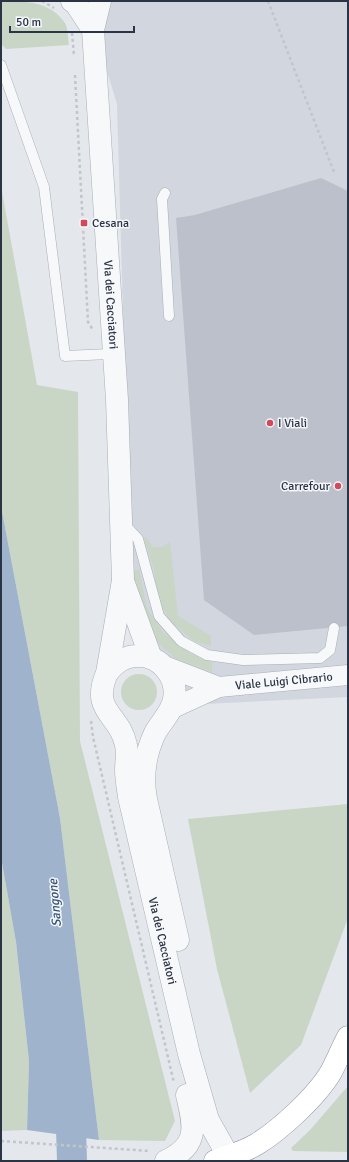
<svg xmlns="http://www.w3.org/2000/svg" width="349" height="1162" font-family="Signika,sans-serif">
<rect width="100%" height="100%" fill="#e4e7ec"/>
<polygon fill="#d2d6de" points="74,1 348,1 348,697 205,704 175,718 157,650 135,619 129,519 117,104 89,12"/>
<g fill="#c9d6c5">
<path d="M1 1C25 1 50 1 65 23 68 28 68 39 69 45L6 49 1 44Z"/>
<polygon points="1,186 37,385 78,392 80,741 175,1121 165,1141 99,1140 60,818 1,506"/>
<polygon points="146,537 153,547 162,547 170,542 178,616 211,636 211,646 195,642 171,622 158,600 154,570 144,539"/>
<polygon points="139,569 147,608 163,632 190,653 212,662 212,672 176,659 149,635 131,573"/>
<circle cx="139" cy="692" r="18"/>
<polygon points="348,804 348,918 301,1045 250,1093 217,969 188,819"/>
<polygon points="1,857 16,942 29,1061 27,1130 1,1131"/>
<polygon points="348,1086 348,1152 293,1151 291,1148 310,1130"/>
</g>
<polygon fill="#9fb4cc" points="1,506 60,818 99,1140 27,1130 29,1061 16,942 1,857"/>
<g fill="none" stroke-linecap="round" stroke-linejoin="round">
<polyline stroke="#9fb4cc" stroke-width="30" points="70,1095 72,1161"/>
</g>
<polygon fill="#bbc0ca" points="321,178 348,191 348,626 254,635 204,600 176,218 195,215"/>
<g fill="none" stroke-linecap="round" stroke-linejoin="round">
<defs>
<g id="service">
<polyline points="1,65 44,187 65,356 109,354 115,356"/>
<polyline points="165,193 162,199 169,316"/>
<polyline points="124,524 138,539 159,616 181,641 207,655 243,660 320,658 330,650 334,628"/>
</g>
<g id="minor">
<polyline points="162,665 219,687"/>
<path id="s1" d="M171 709 219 687 348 675"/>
</g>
<g id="tertiary">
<polyline points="72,1 76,4 93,30"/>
<path id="s2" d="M100 1 93 30 117 400 123 580 107 673C90 712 120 714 126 745 128 753 126 762 126 770 126 779 128 788 129 797L189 1054 208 1120 231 1161"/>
<polyline points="123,581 151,658"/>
<path d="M107 673C115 663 124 656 138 656 160 655 178 677 174 699 172 712 161 722 155 733 145 754 142 777 146 799L178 940"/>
<path d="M166 1161C200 1145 194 1126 187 1095"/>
</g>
<path id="motorway" d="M215 1161C229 1156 244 1152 257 1144 280 1130 317 1096 331 1072 337 1061 342 1048 348 1037"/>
</defs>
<use href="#service" stroke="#a9aeb7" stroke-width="11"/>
<use href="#minor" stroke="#a9aeb7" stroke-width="21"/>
<use href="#tertiary" stroke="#a9aeb7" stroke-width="23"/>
<use href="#motorway" stroke="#8b94a3" stroke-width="23"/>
<g stroke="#c2c5cb" stroke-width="2.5" stroke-dasharray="3 3" stroke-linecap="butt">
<polyline points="42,1 54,8"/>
<polyline points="268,1 334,172"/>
<polyline points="72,33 74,56"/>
<polyline points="75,75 88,322 93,330"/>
<polyline points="91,721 93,737 174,1083"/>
<polyline points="1,1141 150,1151"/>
</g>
<use href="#service" stroke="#f7f8fa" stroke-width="10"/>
<use href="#minor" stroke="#f7f8fa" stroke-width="20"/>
<use href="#tertiary" stroke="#f7f8fa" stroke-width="22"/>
<use href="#motorway" stroke="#fff" stroke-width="22"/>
</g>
<g fill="#d1495b" stroke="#f4f6f9" stroke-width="1.5">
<rect x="80" y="219" width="8" height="8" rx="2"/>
<circle cx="270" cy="423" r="4"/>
<circle cx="338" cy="486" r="4"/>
</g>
<g text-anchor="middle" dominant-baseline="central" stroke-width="3" stroke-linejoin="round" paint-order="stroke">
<g font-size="12" fill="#2b3445" stroke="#f4f6f9" text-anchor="start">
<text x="92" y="223">Cesana</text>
<text x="278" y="423">I Viali</text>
<text x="330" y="486" text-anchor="end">Carrefour</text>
</g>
<g font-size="12" fill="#2b3445" stroke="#f4f6f9">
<text stroke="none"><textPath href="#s2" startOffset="305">Via dei Cacciatori</textPath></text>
<text stroke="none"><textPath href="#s1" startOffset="118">Viale Luigi Cibrario</textPath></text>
<text stroke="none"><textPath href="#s2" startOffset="954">Via dei Cacciatori</textPath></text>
</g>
<g font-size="13" font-style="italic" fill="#34527a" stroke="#f4f6f9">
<text transform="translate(55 903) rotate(-95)">Sangone</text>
</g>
</g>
<rect width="349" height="1162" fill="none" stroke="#2b3445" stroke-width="4"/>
<path d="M10 26v6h124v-6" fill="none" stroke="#2b3445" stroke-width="2"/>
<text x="16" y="26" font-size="12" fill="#2b3445" stroke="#f4f6f9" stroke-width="3" paint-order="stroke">50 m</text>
</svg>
